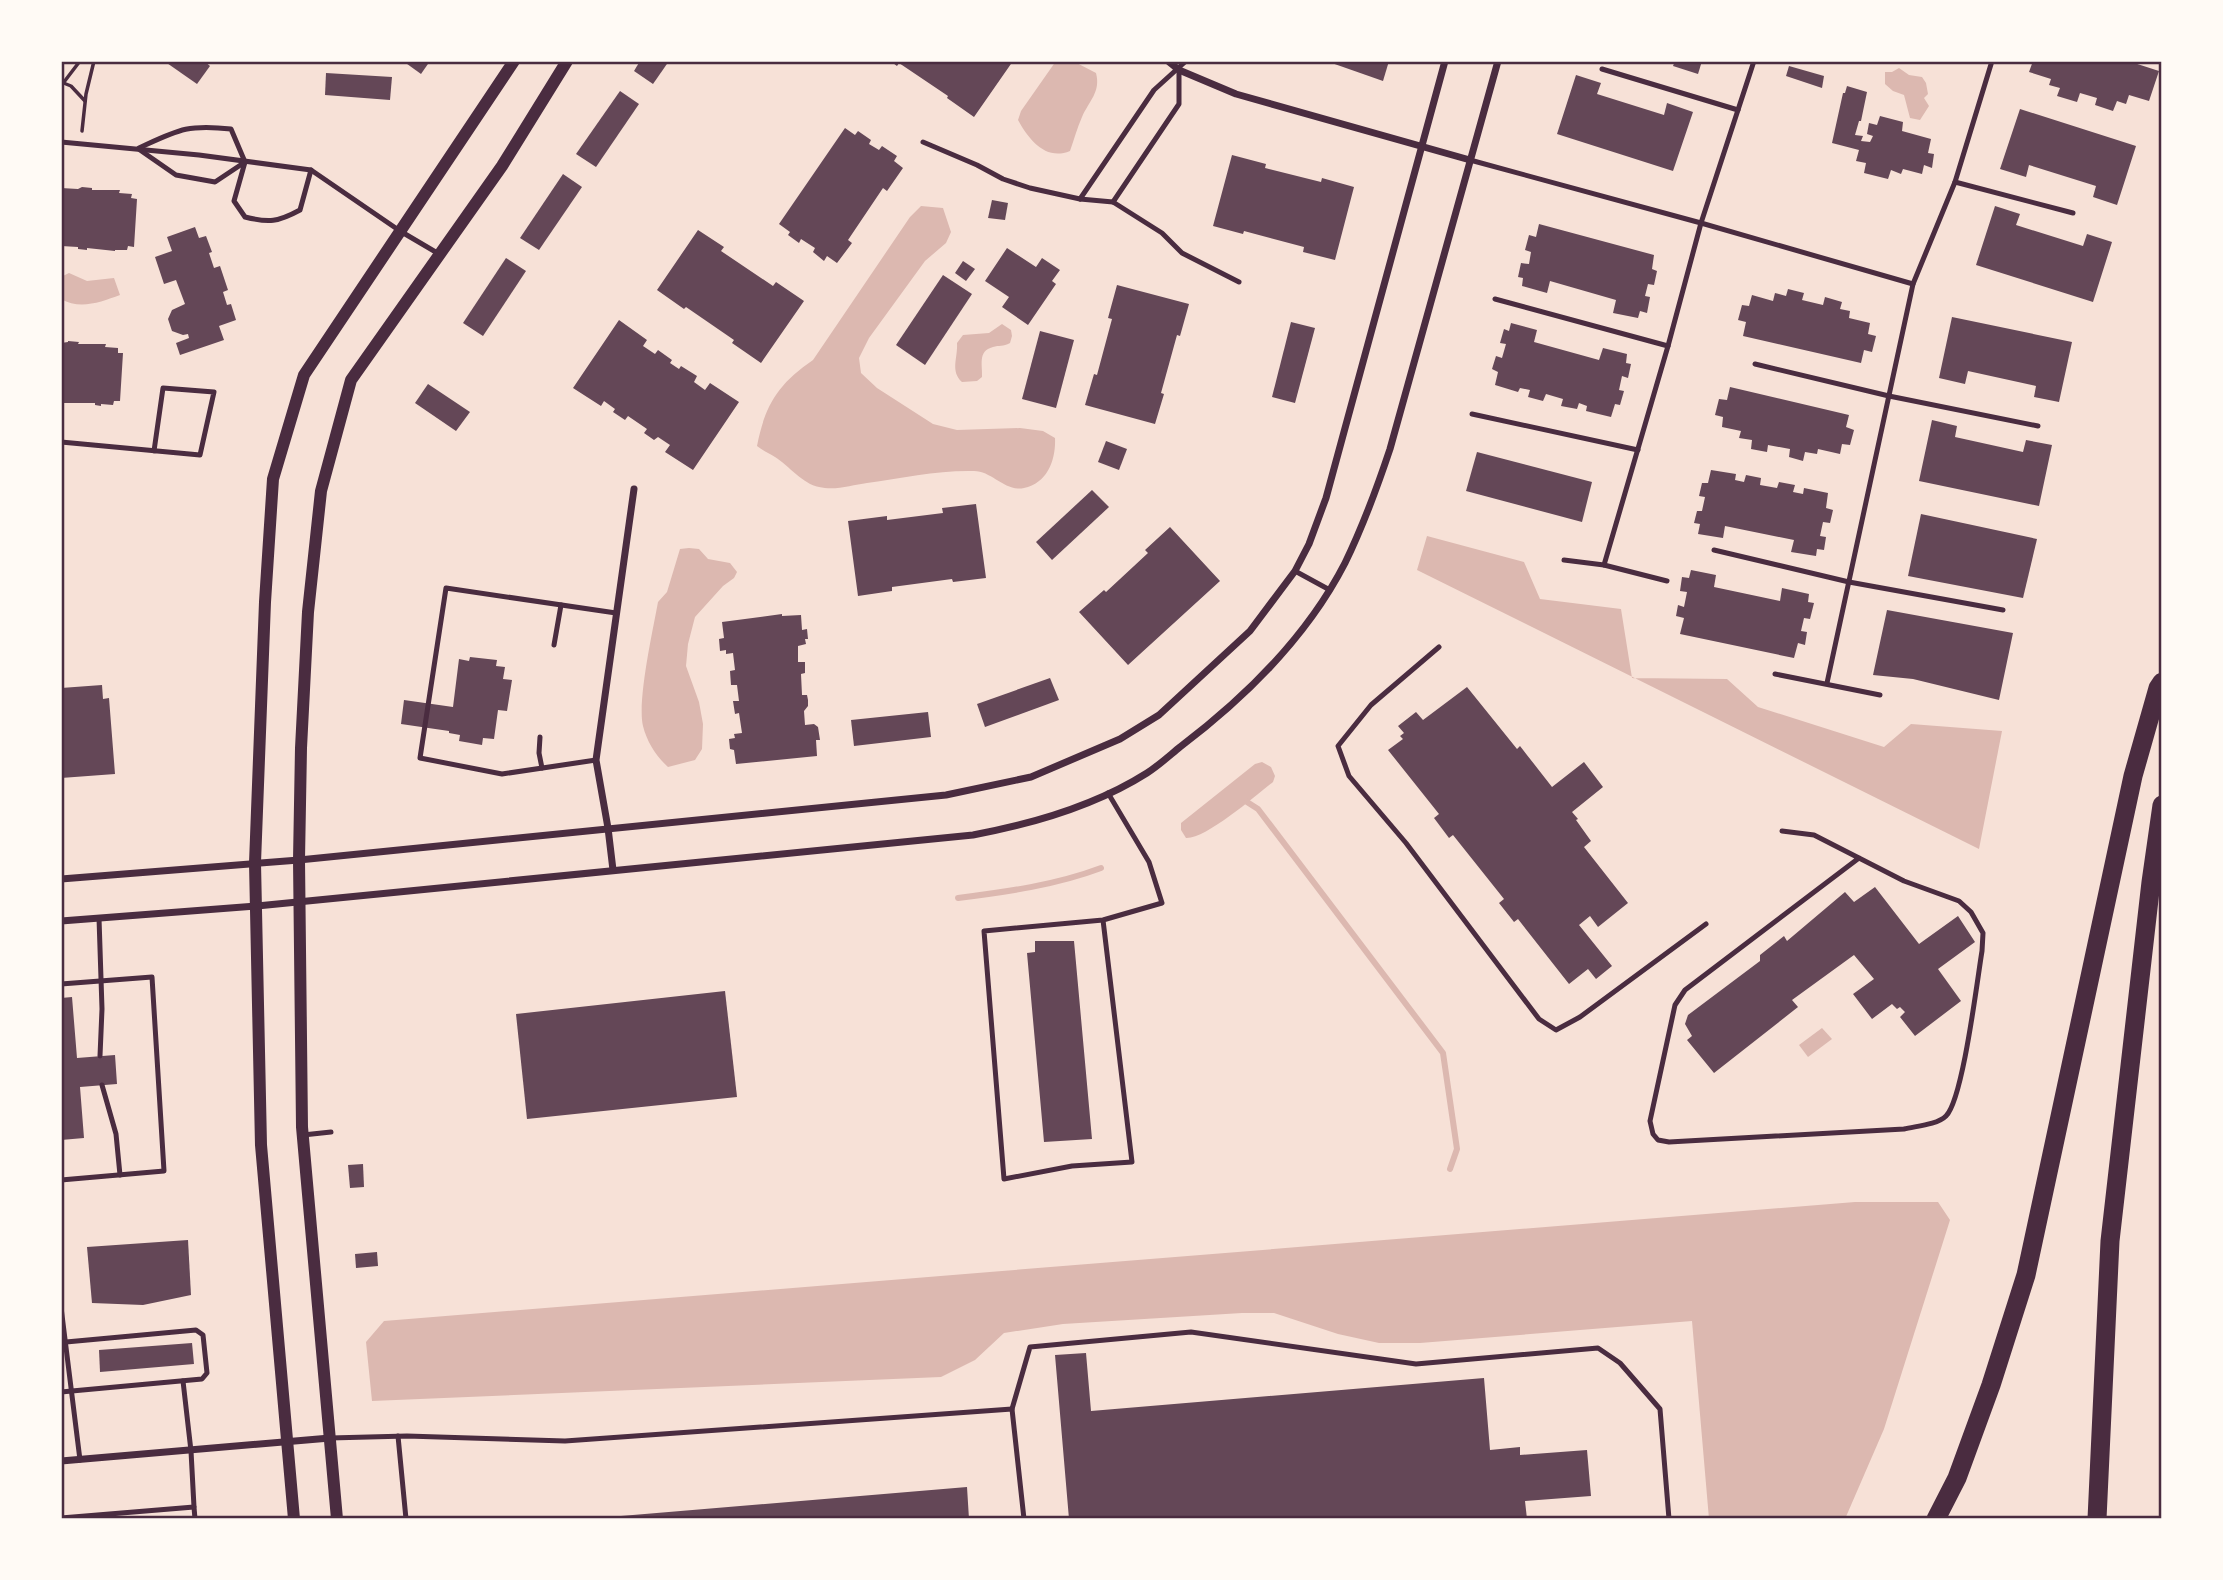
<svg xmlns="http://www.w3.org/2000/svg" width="2223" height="1580" font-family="Helvetica,sans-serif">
<rect width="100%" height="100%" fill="#f7e1d7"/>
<g fill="#dcb8b0">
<path d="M1056 61H1073L1096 73C1101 92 1089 101 1082 117 1077 128 1074 140 1070 151 1046 161 1029 140 1018 120L1021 111Z"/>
<polygon points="1899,68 1909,75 1922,77 1926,83 1928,94 1924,98 1929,106 1920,120 1910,118 1904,95 1893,91 1885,84 1885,72 1892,72"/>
<path d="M921 206 943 208 951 232 946 243 925 261 869 338 859 358 861 373 877 388 933 424 957 430 1020 428 1043 431 1055 438C1056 459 1048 483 1024 488 1005 492 992 471 974 471 939 470 902 478 867 483 852 485 835 491 819 487 803 484 789 466 775 457 769 453 763 451 757 446 765 405 778 384 813 360L910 217Z"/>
<path d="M69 273 87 281 114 278 120 295C101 302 80 310 61 299V277Z"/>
<path d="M1002 324 1011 330 1012 336 1010 343C1003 347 999 345 993 347 977 351 983 366 982 377L977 381 962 382C950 371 958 358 957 343L963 335 989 333Z"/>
<polygon points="1427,536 1524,562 1540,599 1621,609 1632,678 1727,679 1758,707 1884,747 1911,724 2002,731 1979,849 1417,570"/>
<path d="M689 548 699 549 708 559 730 563 737 572 734 578 723 586 695 617 688 644 686 666 699 702 703 724 702 749 695 760 668 767C656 756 647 742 643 726 637 701 653 630 658 602L667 592 680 549Z"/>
<path d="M1262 762 1271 767 1275 776 1273 782C1255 796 1206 839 1186 838L1181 830V823L1255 764Z"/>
<polygon points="1822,1028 1832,1039 1808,1057 1799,1045"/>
<polygon points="1855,1202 1938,1202 1950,1220 1884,1429 1845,1519 1709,1519 1692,1321 1420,1343 1379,1343 1338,1334 1274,1313 1242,1313 1063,1324 1004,1333 975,1360 941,1377 372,1401 366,1342 384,1321"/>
</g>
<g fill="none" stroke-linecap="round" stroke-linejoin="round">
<g stroke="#dcb8b0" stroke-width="6">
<polyline points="1247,802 1258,809 1443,1053 1457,1149 1450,1169"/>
<path d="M958 898C1006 892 1056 885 1101 868"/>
</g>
</g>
<g fill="#644757">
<polygon points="164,61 204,61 210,66 197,84"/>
<polygon points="403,61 430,61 421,74"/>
<polygon points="640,61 669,61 653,84 634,71"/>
<polygon points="890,61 1013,61 974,117 947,98 948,96 899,63 897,66"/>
<polygon points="1326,61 1389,61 1383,81"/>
<polygon points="1675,61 1702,61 1698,74 1673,66"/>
<polygon points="2033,61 2128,61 2159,71 2149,101 2129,95 2126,104 2117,101 2113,111 2095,105 2097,98 2080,93 2077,102 2057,96 2060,88 2049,85 2051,79 2029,72"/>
<polygon points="1789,66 1824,76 1822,88 1786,76"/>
<polygon points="326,73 392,77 390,100 325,95"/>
<polygon points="1576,75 1601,83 1597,94 1664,115 1667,103 1693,112 1673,171 1557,134"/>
<polygon points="1847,86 1867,92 1861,121 1859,121 1855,135 1863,136 1861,141 1870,142 1873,136 1867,134 1869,123 1877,125 1880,116 1903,122 1902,131 1931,139 1928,153 1934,154 1932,168 1924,165 1922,174 1903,169 1901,174 1891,170 1888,179 1864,173 1866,163 1856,161 1859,150 1832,143 1843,93 1845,93"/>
<polygon points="620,91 639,104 596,167 576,154"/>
<polygon points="2020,109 2136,146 2117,205 2093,197 2096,186 2029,165 2026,177 2000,169"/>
<polygon points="845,128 855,135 858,131 871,140 869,144 879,150 882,146 897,156 894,161 903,168 887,191 883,188 848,240 852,243 837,263 827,256 824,261 813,252 815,248 801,239 799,243 788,235 790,232 779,224"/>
<polygon points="1232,155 1266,164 1265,168 1321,182 1322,178 1354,187 1335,260 1303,252 1304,247 1244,231 1243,234 1213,226"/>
<polygon points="563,174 582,187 539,250 520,238"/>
<polygon points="82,187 92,188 92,190 120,190 119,193 132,194 131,198 137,199 134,247 128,246 127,250 115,250 115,251 87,248 87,250 78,249 78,247 61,246 61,188 78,189"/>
<polygon points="992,200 1008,203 1005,220 988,218"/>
<polygon points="1995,206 2020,214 2016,225 2083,246 2087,234 2112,242 2093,302 1976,265"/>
<polygon points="1539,224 1654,255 1652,269 1657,271 1654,285 1648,284 1645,296 1650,297 1647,313 1640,311 1638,318 1613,313 1616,300 1550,281 1547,293 1522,286 1523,278 1518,277 1521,263 1529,264 1531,252 1525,250 1529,235 1536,237"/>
<polygon points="195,227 199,238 206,236 212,252 209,253 214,268 220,266 228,290 223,292 227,305 231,304 236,320 219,326 224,340 180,355 176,343 189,338 188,334 183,335 172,331 168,319 172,310 185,304 176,280 164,284 155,257 172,251 167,237"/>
<polygon points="698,230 724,247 721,251 773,286 776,282 804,301 761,363 732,343 734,340 686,307 684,309 657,290"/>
<polygon points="1007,248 1036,267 1042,258 1060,270 1052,281 1056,284 1028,325 1002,307 1009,297 985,281"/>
<polygon points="506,258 526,271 483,336 463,323"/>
<polygon points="963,261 975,269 966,281 955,273"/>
<polygon points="943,275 972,294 925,365 896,345"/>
<polygon points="1117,285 1189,304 1180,336 1177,335 1161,393 1164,394 1155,424 1085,405 1094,374 1097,375 1112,319 1108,318"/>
<polygon points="1788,289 1804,293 1802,300 1823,305 1825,297 1842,302 1840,309 1850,311 1849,318 1870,323 1868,334 1876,336 1872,352 1864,350 1861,363 1743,336 1746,322 1738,320 1742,305 1749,306 1752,295 1773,301 1775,293 1786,296"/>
<polygon points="1952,317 2072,342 2059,402 2034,397 2036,386 1968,371 1965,384 1939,378"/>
<polygon points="619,320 647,340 643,346 655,354 658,350 672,360 670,363 679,369 681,366 697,376 694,382 705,390 710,383 739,402 693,470 665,452 670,445 658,437 654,440 644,433 647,429 628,416 625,420 613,412 615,409 604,401 601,406 573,388"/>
<polygon points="1291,322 1315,328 1295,403 1272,397"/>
<polygon points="1511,323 1537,330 1534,342 1599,360 1603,348 1627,354 1626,363 1631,364 1628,378 1622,376 1619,390 1624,391 1620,405 1615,404 1611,417 1586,411 1587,406 1579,403 1577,409 1561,406 1563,399 1546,394 1543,401 1528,397 1530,390 1520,388 1518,392 1495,385 1498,372 1492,369 1496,356 1502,358 1506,344 1500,343 1504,329 1509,331"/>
<polygon points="1040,331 1074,340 1056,408 1022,399"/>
<polygon points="68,341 79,342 78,344 106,344 105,347 118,348 118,353 123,353 120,401 114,401 113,405 101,404 101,406 95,405 95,403 64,403 64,401 61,401 61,343 68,342"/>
<polygon points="428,384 470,412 456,431 415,403"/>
<polygon points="1730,387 1849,415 1846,427 1854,430 1850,445 1842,444 1840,454 1818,449 1817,454 1805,452 1803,461 1789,457 1790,449 1768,445 1767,452 1751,449 1752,440 1739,438 1741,431 1722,427 1723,417 1715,415 1719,399 1727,400"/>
<polygon points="1932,420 1957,426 1955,437 2023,452 2026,440 2052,445 2039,506 1919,481"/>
<polygon points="1106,441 1127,449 1119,470 1098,462"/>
<polygon points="1477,452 1592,482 1582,522 1466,491"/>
<polygon points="1711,470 1736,474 1735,480 1744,482 1746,475 1761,478 1760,485 1777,488 1779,482 1795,485 1793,492 1803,494 1804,488 1828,493 1826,508 1833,510 1830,523 1823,522 1820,536 1826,537 1824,550 1817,549 1816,556 1791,552 1794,540 1725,526 1723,538 1698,534 1700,524 1694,523 1697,511 1702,511 1705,497 1699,496 1702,483 1708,483"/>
<polygon points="1092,490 1109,507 1052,560 1036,542"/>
<polygon points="976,504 986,578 953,582 952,579 892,587 892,591 858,596 848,521 887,516 887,520 943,513 942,508"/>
<polygon points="1921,514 2037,539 2023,598 1908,576"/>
<polygon points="1170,527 1220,581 1128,665 1079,612 1104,590 1106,592 1148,553 1145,550"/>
<polygon points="1691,570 1716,575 1714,587 1780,601 1782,588 1809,594 1808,602 1814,603 1810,619 1804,618 1801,631 1807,632 1805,645 1798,643 1794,658 1680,634 1684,618 1676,616 1678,605 1684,607 1687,592 1680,591 1682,577 1689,578"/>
<polygon points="1887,610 2013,633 1999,700 1913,679 1873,675"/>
<polygon points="782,614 782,616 801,615 802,630 807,629 808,639 805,639 806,644 798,646 798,662 805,662 805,673 801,674 802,695 807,695 808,700 808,706 804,711 805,725 814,724 818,727 820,740 816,740 817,756 736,764 734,750 730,749 729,739 735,738 734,734 742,733 739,713 735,714 733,701 739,701 737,685 731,685 730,671 735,670 733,653 726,654 726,650 720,651 719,639 724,638 722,622"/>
<polygon points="470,657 497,660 496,666 505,667 503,679 512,680 507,711 498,710 494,739 483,738 482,745 459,741 460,735 449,733 449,731 401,724 404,700 453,707 459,659 469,661"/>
<polygon points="1050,678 1059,700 985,727 977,704"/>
<polygon points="102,685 103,699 109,698 115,774 61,778 61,688"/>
<polygon points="1467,687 1517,749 1520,746 1552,787 1584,762 1603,787 1572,812 1578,819 1576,820 1591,841 1584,847 1628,903 1598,927 1590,916 1579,925 1612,966 1596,979 1588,969 1569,984 1518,919 1514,922 1499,903 1504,899 1453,835 1449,838 1434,818 1439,814 1388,750 1403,739 1400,736 1404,733 1398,726 1416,712 1423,720"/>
<polygon points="928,712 931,737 854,746 851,720"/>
<polygon points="1875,887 1919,944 1958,916 1975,942 1938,969 1961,1001 1915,1036 1900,1017 1905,1012 1900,1007 1897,1009 1892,1004 1872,1019 1853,994 1874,979 1854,955 1792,1000 1798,1007 1714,1073 1687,1040 1692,1036 1685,1024 1688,1015 1760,961 1760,955 1784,936 1787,941 1845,892 1854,902"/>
<polygon points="1035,941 1074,941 1092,1139 1044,1142 1027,953 1035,952"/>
<polygon points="725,991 737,1097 527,1119 516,1014"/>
<polygon points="72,997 77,1058 115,1055 117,1084 80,1087 84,1138 61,1140 61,998"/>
<polygon points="363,1164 364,1187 350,1188 348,1165"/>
<polygon points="188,1240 191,1295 143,1305 92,1303 87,1247"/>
<polygon points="377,1252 378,1266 356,1268 355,1254"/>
<polygon points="192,1343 194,1364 100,1372 99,1350"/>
<polygon points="1086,1353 1091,1411 1484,1378 1490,1450 1520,1447 1520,1455 1587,1450 1591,1496 1525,1501 1527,1519 1069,1519 1055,1355"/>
<polygon points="967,1487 969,1519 609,1519 609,1517"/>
</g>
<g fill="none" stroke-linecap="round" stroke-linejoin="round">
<g stroke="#4a2c40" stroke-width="3.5">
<polyline points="61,82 71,86 85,101"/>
<polyline points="64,82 80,61"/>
<polyline points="82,131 86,94 94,61"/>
</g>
<g stroke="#4a2c40" stroke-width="5">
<polyline points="1602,69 1738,110"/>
<polyline points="61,142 199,155 311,170 400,231 439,254"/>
<polyline points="923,142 977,165 1003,179 1030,188 1080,199 1113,202 1162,233 1182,253 1239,282"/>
<path d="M139 148C178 130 187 124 231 129L245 162 234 201 245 217C269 223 278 222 300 210L311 170"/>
<polyline points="140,150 176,175 215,182 245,162"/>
<polyline points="1470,160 1701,223 1913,284"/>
<polyline points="1955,182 2073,213"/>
<polyline points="1080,199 1154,90 1186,61"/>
<polyline points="1113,202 1179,104 1179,70"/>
<polyline points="1495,299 1668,346"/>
<polyline points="1755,364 1889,396 2038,426"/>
<polyline points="1472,414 1638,450"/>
<polyline points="61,442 200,455 214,392 163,388 154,451"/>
<polyline points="1714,550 1849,582 2003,610"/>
<polyline points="1564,560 1604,565 1667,581"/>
<polyline points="1604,565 1668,346 1701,223 1754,61"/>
<polyline points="1295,571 1328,589"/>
<polyline points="554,645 561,605"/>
<polyline points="1439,647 1371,705 1338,746 1349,776 1406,843 1539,1019 1556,1030 1580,1017 1706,924"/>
<polyline points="1775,674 1880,695"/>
<polyline points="1827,683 1913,284 1955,182 1992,61"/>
<polyline points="540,737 539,753 542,768"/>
<polyline points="596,760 502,774 420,758 446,588 616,613"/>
<path d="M1782 831 1814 835 1904 881 1959 901 1971 912 1983 933 1982 951C1977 981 1963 1099 1946 1116 1937 1125 1916 1126 1904 1129L1669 1142 1658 1140 1653 1134 1650 1121 1675 1005 1685 990 1859 858"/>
<polyline points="99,918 102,1009 100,1056"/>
<polyline points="1103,920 1132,1162 1072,1166 1004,1179 984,931 1103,920 1162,903 1149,862 1108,793"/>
<polyline points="61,984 152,977 164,1171 61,1180"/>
<polyline points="102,1085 116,1134 120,1175"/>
<polyline points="303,1135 331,1132"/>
<polyline points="61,1307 80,1460"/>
<polyline points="61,1392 202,1379 207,1373 203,1335 196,1330 66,1342"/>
<polyline points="1012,1409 1030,1347 1191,1332 1416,1364 1598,1348 1620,1363 1660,1409 1669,1519"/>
<polyline points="398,1436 406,1519"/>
<polyline points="330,1438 407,1436 565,1441 1012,1409 1024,1519"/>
<polyline points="194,1507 195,1519"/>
<polyline points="61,1518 194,1507 191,1451 183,1381"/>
</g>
<g stroke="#4a2c40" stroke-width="7">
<polyline points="1168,61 1179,70 1236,94 1470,160"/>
<polyline points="613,870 608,828 596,760 634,489"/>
<polyline points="61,879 299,860 946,795 1031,777 1120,739 1159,715 1250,631 1295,571 1309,544 1326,498 1445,61"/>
<path d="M61 921 257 906 973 835C1032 824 1095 806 1147 773 1158 766 1169 756 1180 747 1246 697 1307 637 1345 563 1363 526 1377 488 1390 449L1498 61"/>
<polyline points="61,1461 330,1438"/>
</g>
<g stroke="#4a2c40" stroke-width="12">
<polyline points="294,1519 261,1145 255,863 265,602 273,479 304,375 514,61"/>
<polyline points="337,1519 302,1127 299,860 301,748 308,612 321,491 351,380 502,166 567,61"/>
</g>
<g stroke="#4a2c40" stroke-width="19">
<polyline points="1936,1519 1957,1478 1991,1385 2026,1275 2133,776 2158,688 2162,682"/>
<polyline points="2097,1519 2110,1241 2151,882 2162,805"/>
</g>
</g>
<rect width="2223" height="1580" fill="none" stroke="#fffaf5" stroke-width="126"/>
<rect x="63" y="63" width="2097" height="1454" fill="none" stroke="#4a2c40" stroke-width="2.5"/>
</svg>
